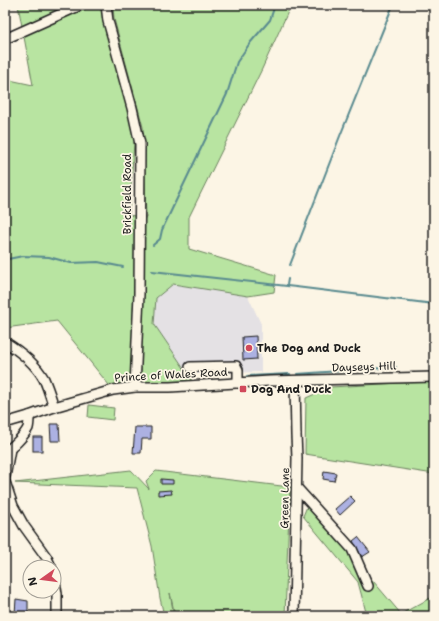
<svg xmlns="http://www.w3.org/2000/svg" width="439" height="621" font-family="'Shantell Sans',sans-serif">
<rect width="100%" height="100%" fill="#fcf5e5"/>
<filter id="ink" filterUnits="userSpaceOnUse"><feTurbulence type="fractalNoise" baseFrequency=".025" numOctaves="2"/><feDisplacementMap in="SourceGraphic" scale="8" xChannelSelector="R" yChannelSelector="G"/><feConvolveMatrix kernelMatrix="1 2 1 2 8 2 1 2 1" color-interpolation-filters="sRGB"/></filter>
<g filter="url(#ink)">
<polygon fill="#e4e1e4" points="172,284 248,296 261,324 261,372 188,374 154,324 156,298"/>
<g fill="#b8e4a1" stroke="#6a805e">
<polygon points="18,5 106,5 140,144 134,142 129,215 146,218 143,127 114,19 113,5 291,5 262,69 189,217 189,249 276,275 274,292 248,296 173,284 156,298 154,324 188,374 195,386 113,390 57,321 5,328 5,79 33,85"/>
<polygon points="434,381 434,474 305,454 306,398 331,387"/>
<polygon points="89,405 114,408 113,420 88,417"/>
<polygon points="131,470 149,489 146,481 156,471 290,487 285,616 175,616 170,593 174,616 164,616 160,598 152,546 137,488 15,483"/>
<polygon points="308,504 401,614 434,596 434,616 367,616 358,582 303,516"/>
</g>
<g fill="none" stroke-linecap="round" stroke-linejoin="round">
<g stroke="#598a8f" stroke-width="2">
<polyline points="153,245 160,239 162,230 172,209 227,94 237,62 250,43 270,20 275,5"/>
<polyline points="5,261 8,259 23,256 49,257 71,263 98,262 123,267"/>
<polyline points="290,265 340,136 393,5"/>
<polyline points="152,271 296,287 434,304"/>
<polyline points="287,285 288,279"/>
<polyline points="297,374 396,367"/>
<polyline points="247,376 290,374"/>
</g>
</g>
<g fill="#acb1e2" stroke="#1c1c1c">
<polygon points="256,336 257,359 243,360 242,337"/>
<polygon points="50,424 59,424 60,441 51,441"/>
<polygon points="135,427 151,427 151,439 142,439 141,453 133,453"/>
<rect x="33" y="437" width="9" height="14"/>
<polygon points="324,471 336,473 334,481 323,479"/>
<polygon points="161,479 173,480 173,484 161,484"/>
<polygon points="171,490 172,494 158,495 158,491"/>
<polygon points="350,496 355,501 340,515 335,509"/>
<polygon points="358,537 370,552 362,557 353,541"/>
<polygon points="16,599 28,601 28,614 15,614"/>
</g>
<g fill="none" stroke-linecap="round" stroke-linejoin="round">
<defs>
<g id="minor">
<polyline points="106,5 108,21 132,108 140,144 139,294 135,387"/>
<polyline points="5,39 81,5"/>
<path d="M5 342C21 352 35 363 44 379 48 388 51 398 54 407"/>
<polyline points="190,367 236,366 238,370 238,383"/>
<polyline points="5,423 29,416 54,407 113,390 135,387 170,387 270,381 434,377"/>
<path d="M5 452C12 448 24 436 28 428 29 424 29 420 29 416"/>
<polyline points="5,477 10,449"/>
<polyline points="5,482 13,506 24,526 47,558 51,567"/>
<polyline points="297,488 352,549 368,586"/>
<polyline points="54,576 57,594 57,616"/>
<polyline points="294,616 297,458 296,435 295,381"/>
</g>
</defs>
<use href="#minor" stroke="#1c1c1c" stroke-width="12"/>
<use href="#minor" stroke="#fcf5e5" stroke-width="9"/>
</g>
</g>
<g fill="#d1495b" stroke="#fcf5e5" stroke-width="1.5">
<circle cx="249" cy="348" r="4"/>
<rect x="239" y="385" width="8" height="8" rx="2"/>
</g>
<g text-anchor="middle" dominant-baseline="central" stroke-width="3.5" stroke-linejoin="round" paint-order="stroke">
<g font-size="11" fill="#1c1c1c" stroke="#fcf5e5">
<text transform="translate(127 194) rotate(-90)">Brickfield Road</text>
<text transform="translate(364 367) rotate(-2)">Dayseys Hill</text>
<text transform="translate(171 375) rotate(-3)">Prince of Wales Road</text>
<text transform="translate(285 498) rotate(-89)">Green Lane</text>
</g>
<g font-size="11" font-weight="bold" fill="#1c1c1c" stroke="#fcf5e5" text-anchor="start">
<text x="257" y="348">The Dog and Duck</text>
<text x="251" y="389">Dog And Duck</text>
</g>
</g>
<rect width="439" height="621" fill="none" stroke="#fcf5e5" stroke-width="20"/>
<rect x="10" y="10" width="419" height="601" fill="none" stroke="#1c1c1c" stroke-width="1.5" filter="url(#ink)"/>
<g transform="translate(42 579) rotate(256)"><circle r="19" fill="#fcf5e5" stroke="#a29e95"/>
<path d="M0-3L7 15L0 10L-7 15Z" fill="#d1495b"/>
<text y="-6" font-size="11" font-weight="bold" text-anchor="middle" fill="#1c1c1c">N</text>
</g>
</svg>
